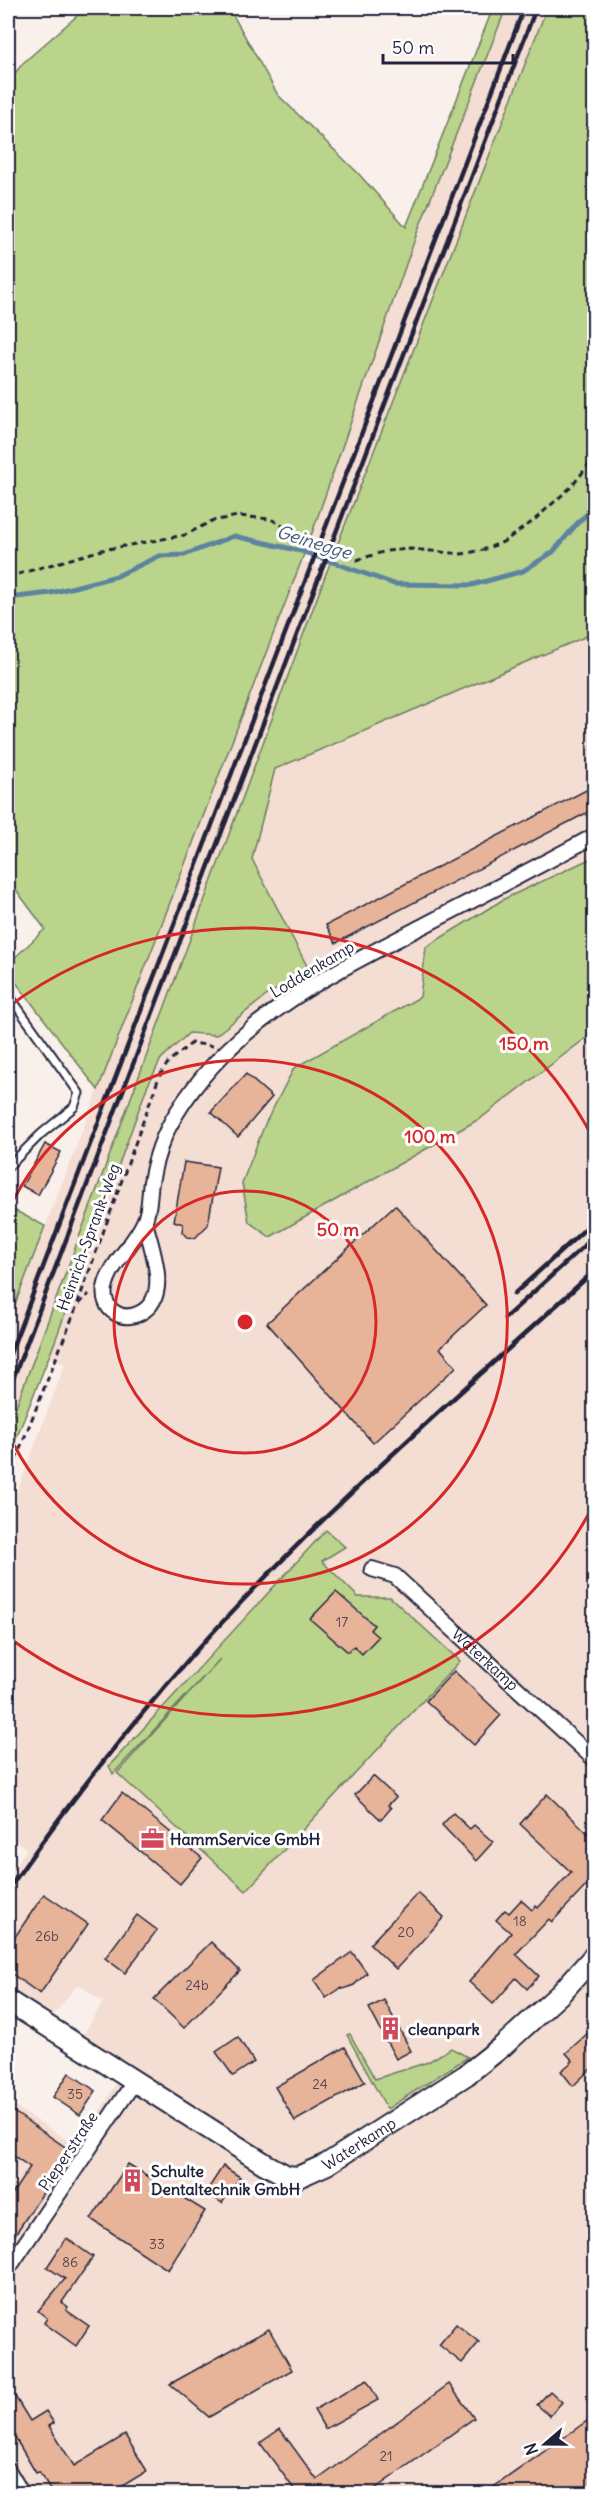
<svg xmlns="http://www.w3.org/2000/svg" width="602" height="2501" font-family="Delius,sans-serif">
<rect width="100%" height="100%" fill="#faf0eb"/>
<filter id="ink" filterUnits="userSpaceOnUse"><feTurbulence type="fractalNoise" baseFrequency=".0167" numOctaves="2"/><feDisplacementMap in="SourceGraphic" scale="12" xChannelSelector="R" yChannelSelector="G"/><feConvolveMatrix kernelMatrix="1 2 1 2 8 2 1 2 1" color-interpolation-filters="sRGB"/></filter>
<g filter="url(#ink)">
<g fill="#f4ded3">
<polygon points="506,8 547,8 336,547 311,536 417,233"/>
<polygon points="302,561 327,571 249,780 594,633 594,2493 8,2493 8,2102 79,2147 125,2068 82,2037 103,2002 78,1984 52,2017 8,1989 8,1877 27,1849 8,1835 8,1516 65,1364 37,1351 8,1428 8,1323"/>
</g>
<g fill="#bad48b" stroke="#6e7b63" stroke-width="1.5">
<polygon points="86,8 229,8 278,95 358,173 406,227 493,8 506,8 417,233 311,536 98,1090 8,972 8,964 45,929 8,879 8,82 23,63"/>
<polygon points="547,8 594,8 594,633 275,769 252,859 309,970 270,993 216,1035 189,1033 161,1059 147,1087 54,1344 8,1459 8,1428 327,571"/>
<polygon points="594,857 594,1032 481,1118 270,1237 249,1222 242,1183 265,1124 294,1068 420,997 426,947 504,899"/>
<polygon points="8,1207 45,1226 8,1323"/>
<polygon points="326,1530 345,1547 322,1561 358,1597 390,1597 460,1661 246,1891 117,1773 220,1659 113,1774 109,1766"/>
<polygon points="350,2034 375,2079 428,2062 451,2048 468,2057 387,2109 347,2035"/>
</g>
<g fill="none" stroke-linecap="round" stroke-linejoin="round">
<polyline stroke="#5d83a1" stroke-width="5" points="8,598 51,593 117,576 159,556 184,555 234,536 301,551 394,584 472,585 523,571 553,552 580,520 594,509"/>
</g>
<g fill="#e7b49a" stroke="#22223b" stroke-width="1.5">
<polygon points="594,786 594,809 336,943 326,925"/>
<polygon points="246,1074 272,1097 238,1137 211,1112"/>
<polygon points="45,1144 61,1152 38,1195 22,1186"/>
<polygon points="184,1162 218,1167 208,1225 195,1238 187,1237 182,1232 183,1224 174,1221"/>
<polygon points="395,1205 486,1305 440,1348 456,1367 373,1443 267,1323"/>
<polygon points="336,1592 374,1625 370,1630 378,1637 362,1654 354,1646 348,1652 310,1619"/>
<polygon points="454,1671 501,1715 474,1745 426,1701"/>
<polygon points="373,1776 396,1797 388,1805 391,1808 381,1820 355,1795"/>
<polygon points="122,1793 202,1858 180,1884 102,1820"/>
<polygon points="547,1794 594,1839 594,1880 588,1888 586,1886 552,1922 549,1919 516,1954 539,1976 527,1989 516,1978 493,2004 469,1982 511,1933 496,1920 505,1910 509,1913 521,1900 532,1910 536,1906 538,1908 571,1872 520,1824"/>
<polygon points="453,1813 470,1829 474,1825 493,1842 476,1861 442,1825"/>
<polygon points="418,1893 444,1917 396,1969 370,1944"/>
<polygon points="44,1894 88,1924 40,1994 8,1971 8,1947"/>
<polygon points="137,1915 157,1930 125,1973 105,1958"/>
<polygon points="211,1942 240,1971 184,2028 154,1999"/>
<polygon points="352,1952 367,1973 354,1985 343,1989 341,1988 326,1998 314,1980"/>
<polygon points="384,2000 411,2051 396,2059 369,2008"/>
<polygon points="588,2033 594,2040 594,2066 573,2086 561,2071 573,2061 566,2053"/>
<polygon points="238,2037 254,2062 233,2076 216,2052"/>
<polygon points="345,2047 365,2082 295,2121 275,2087"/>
<polygon points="69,2073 96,2091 80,2115 53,2097"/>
<polygon points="8,2108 71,2151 8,2245 8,2200 30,2167 8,2152"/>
<polygon points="128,2164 205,2211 168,2270 91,2219"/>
<polygon points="223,2166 240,2177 222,2203 206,2192"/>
<polygon points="66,2238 93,2257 62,2302 68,2307 66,2310 89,2326 76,2346 44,2323 47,2318 38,2311 65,2279 47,2267"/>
<polygon points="456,2324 479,2342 462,2363 439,2345"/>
<polygon points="269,2329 292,2370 209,2417 170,2384"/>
<polygon points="367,2380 378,2400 325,2429 314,2410"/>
<polygon points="449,2384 474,2418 369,2493 297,2493 260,2443 280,2429 317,2480"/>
<polygon points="8,2385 30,2421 46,2411 54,2423 49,2426 74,2466 125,2435 147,2471 111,2493 52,2493 39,2472 36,2473 8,2426"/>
<polygon points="550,2391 562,2402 550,2416 537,2405"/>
<polygon points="594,2416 594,2493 485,2493 552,2446"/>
</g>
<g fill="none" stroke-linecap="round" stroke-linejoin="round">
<defs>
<polyline id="lane" points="8,994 79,1093 74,1107 41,1134 8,1167"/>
<g id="street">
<path d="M145 1222C151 1248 172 1297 140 1313 132 1317 122 1318 114 1312 107 1308 103 1297 105 1288 110 1263 134 1245 144 1222 150 1211 149 1194 151 1182 155 1158 163 1135 176 1114 233 1021 327 976 421 927 479 897 537 867 594 836"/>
<path id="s1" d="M372 1569 395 1576 594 1759"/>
<polyline points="8,2269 134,2082"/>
<polyline points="8,2470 22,2494"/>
</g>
<g id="secondary">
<path id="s2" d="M8 2001 265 2164 287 2176 298 2177 327 2164 466 2075 504 2045 561 1993 594 1956"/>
</g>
</defs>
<use href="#lane" stroke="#22223b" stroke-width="11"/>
<use href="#street" stroke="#22223b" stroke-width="18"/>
<use href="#secondary" stroke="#22223b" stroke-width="24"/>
<g stroke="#22223b" stroke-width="3" stroke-dasharray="6 4.5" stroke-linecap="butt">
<polyline points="8,577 102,550 185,535 212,521 238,516 271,519 308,541 357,560 386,551 410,549 462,554 483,550 503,542 532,522 572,486 594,458"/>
<polyline points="79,1304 89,1294"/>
<polyline points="8,1479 76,1308 159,1077 169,1061 192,1043 213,1046"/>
</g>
<use href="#lane" stroke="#fff" stroke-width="7"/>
<use href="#street" stroke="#fff" stroke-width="14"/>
<use href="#secondary" stroke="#fff" stroke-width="20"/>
<g stroke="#22223b" stroke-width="4.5">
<polyline points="514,1294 594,1221"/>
<polyline points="505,1318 594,1237"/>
<polyline points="8,1359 524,8"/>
<polyline points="8,1392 536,8"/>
<path d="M8 1890C65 1807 128 1728 195 1652 318 1515 459 1395 594 1271"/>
</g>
</g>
</g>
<g fill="none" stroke="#d62828" stroke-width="3">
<circle cx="245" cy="1322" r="131"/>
<path d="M8 1211A262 262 0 1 1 8 1433"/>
<path d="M594 1504A394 394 0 0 1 8 1637M8 1007A394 394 0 0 1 594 1140"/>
</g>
<defs>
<symbol id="office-bare" viewBox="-9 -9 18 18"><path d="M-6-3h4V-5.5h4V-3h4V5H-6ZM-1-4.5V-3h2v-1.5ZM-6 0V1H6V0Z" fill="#d1495b" stroke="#fff" stroke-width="2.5" paint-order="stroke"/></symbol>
<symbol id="building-bare" viewBox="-9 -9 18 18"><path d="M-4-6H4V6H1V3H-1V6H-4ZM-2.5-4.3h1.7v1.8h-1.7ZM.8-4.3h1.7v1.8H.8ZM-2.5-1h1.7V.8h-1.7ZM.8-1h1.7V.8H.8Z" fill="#d1495b" stroke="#fff" stroke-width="2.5" paint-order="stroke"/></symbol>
</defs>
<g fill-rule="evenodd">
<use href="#office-bare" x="136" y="1822" width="33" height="33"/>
<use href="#building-bare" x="374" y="2012" width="33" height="33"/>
<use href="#building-bare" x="116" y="2164" width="33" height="33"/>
</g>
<g text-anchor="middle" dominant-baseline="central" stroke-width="6" stroke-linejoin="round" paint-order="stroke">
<g font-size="14" fill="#534653">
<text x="342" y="1622">17</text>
<text x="520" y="1921">18</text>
<text x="406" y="1932">20</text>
<text x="47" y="1936">26b</text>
<text x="197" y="1985">24b</text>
<text x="320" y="2084">24</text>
<text x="75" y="2094">35</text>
<text x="157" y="2244">33</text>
<text x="70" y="2262">86</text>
<text x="386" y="2456">21</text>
</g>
<g font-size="16" fill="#22223b" stroke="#fff">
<text transform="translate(312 969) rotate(-31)">Loddenkamp</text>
<text transform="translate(88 1237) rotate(-70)">Heinrich-Sprank-Weg</text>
<text stroke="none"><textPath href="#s1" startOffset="147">Waterkamp</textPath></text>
<text stroke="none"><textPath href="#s2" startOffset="410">Waterkamp</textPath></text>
<text transform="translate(68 2151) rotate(-56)">Pieperstraße</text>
</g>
<g font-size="16" font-weight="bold" fill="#22223b" stroke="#fff" text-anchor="start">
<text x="170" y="1839">HammService GmbH</text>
<text x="408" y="2029">cleanpark</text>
<text x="151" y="2171">Schulte<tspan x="151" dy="18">Dentaltechnik GmbH</tspan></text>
</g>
<g font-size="18" font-style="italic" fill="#455a76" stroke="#fff">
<text transform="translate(314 542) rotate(17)">Geinegge</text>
</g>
</g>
<circle cx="245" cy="1322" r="9" fill="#d62828" stroke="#fff" stroke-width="3"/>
<g font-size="18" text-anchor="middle" font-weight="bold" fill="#d62828" stroke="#fff" stroke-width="6" stroke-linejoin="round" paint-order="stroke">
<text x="524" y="1050">150 m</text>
<text x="430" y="1143">100 m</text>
<text x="338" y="1236">50 m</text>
</g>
<rect width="602" height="2501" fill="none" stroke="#fff" stroke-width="30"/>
<rect x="15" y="15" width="572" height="2471" fill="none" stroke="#22223b" stroke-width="2" filter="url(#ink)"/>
<g transform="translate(545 2444) rotate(250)" stroke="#ffffff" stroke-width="4.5" paint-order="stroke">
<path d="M0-4.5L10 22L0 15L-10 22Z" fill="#22223b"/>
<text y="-9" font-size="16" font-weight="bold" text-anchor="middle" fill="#22223b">N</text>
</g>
<path d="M383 54v9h130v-9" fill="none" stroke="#22223b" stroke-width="3"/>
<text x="392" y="54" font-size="18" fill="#22223b" stroke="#ffffff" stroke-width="4.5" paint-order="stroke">50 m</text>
</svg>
